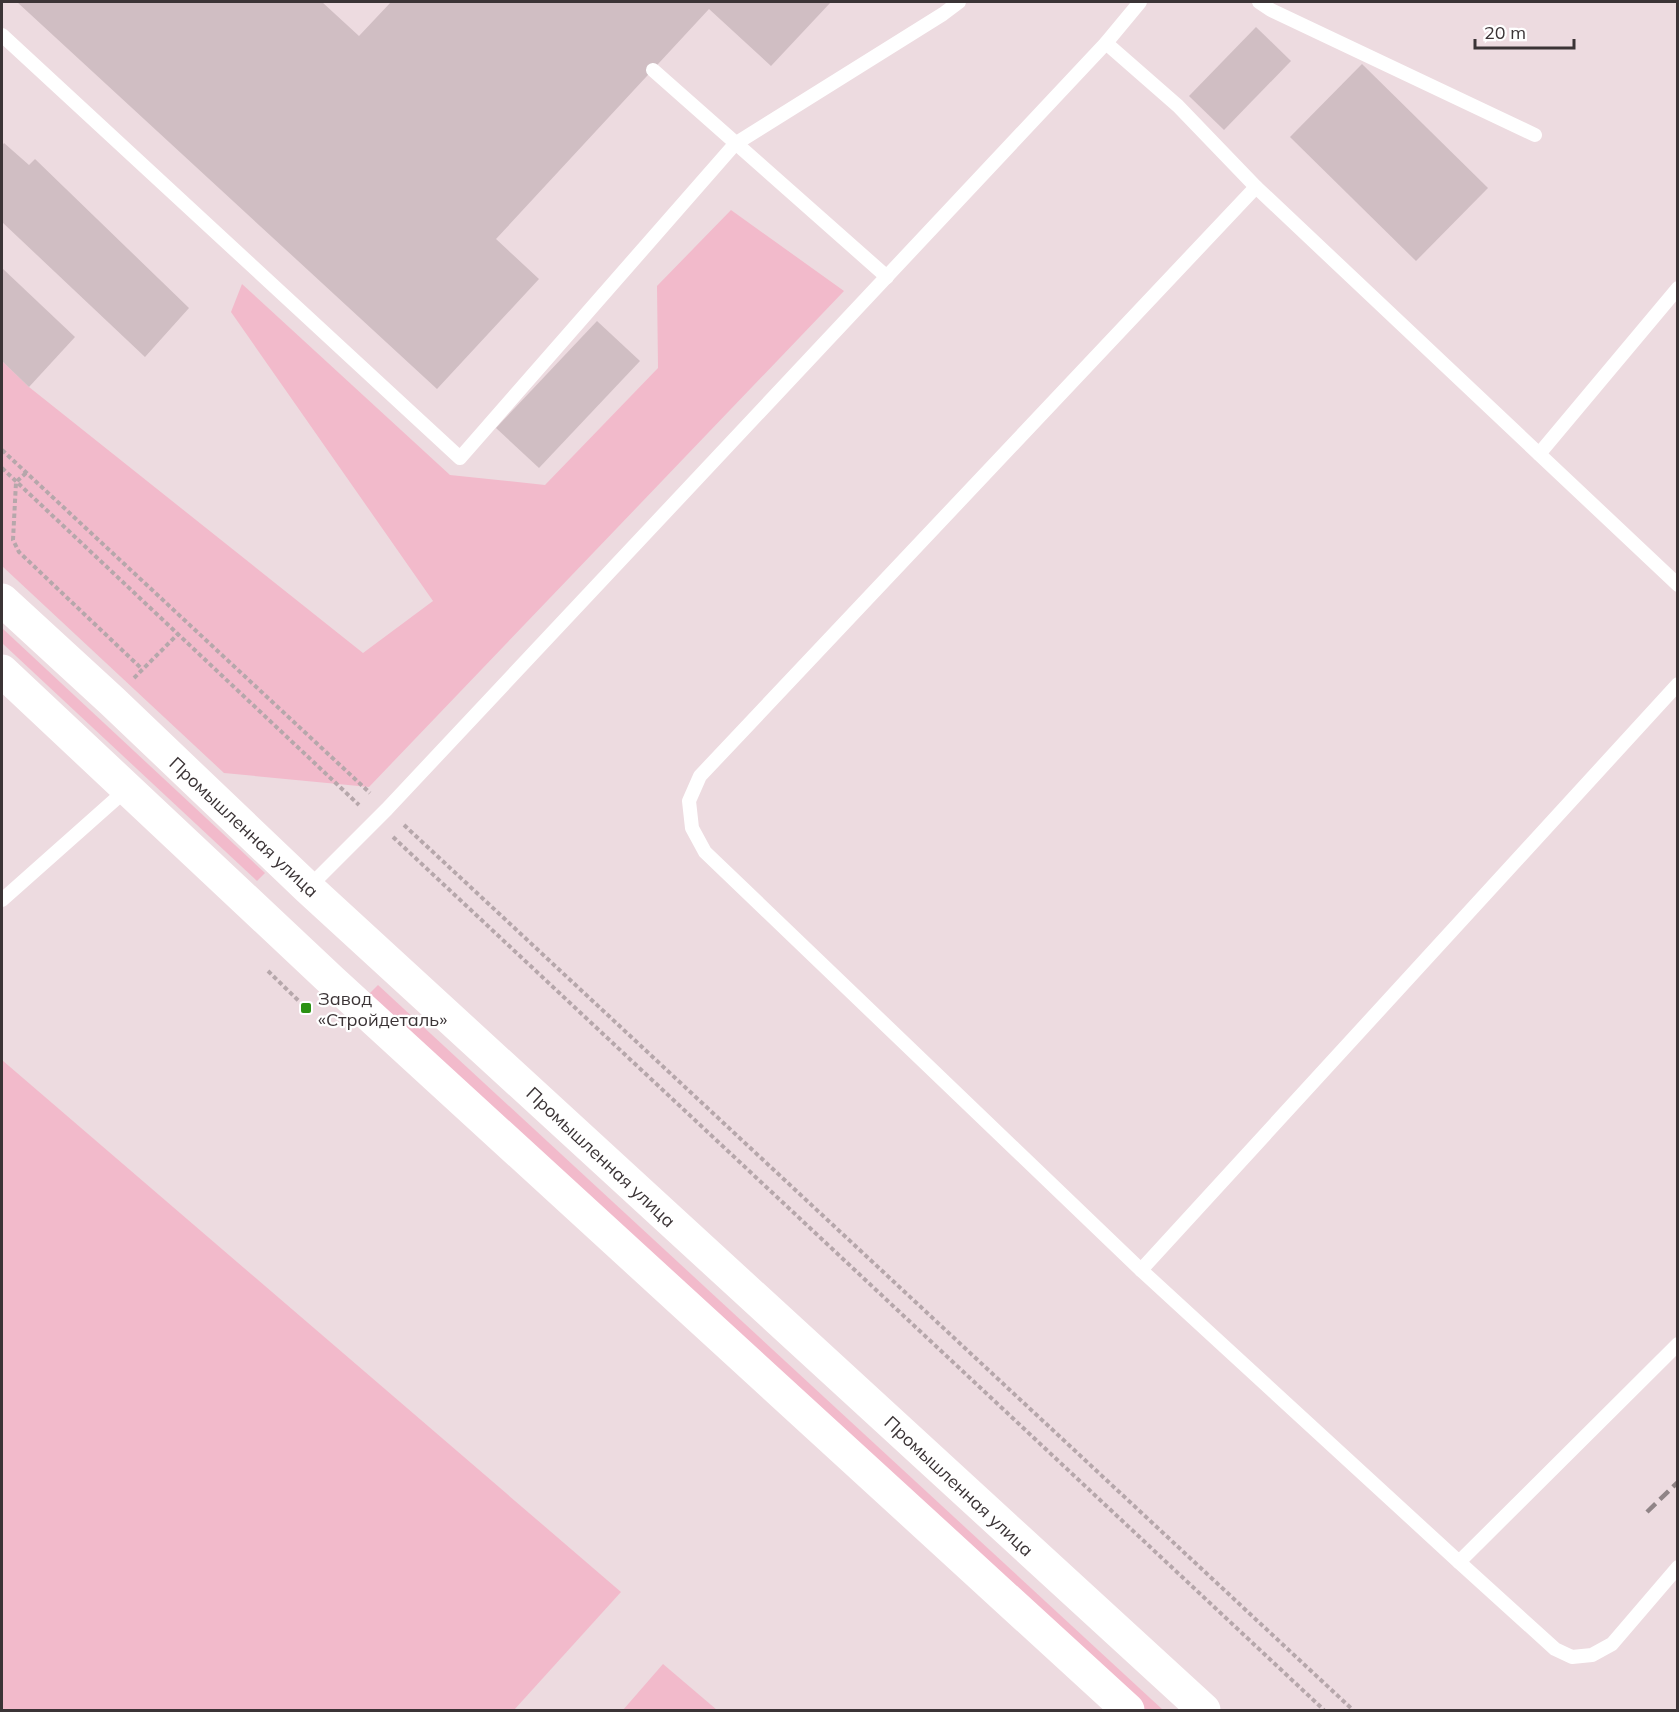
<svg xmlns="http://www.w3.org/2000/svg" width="1679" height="1712" font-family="Mulish,sans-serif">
<rect width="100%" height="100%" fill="#eddbe0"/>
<g fill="#f2bacb">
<polygon points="731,210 844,291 369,787 224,773 2,566 2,361 29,387 363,653 433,601 231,312 242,284 450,475 545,485 658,368 657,286"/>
<polygon points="2,628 265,873 257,881 2,643"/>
<polygon points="378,985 1163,1710 1144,1710 369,994"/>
<polygon points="2,1060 621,1592 514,1710 2,1710"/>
<polygon points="663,1664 717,1710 623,1710"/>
</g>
<g fill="#d0bec3">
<polygon points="17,2 322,2 359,36 391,2 831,2 771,66 709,9 496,239 539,279 437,389"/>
<polygon points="1256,27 1291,61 1224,130 1189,96"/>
<polygon points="1362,64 1488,188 1416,261 1290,137"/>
<polygon points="4,143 29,165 35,159 189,308 145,357 2,222 2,146"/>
<polygon points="2,268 75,337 29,387 2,361"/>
<polygon points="597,321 640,361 539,468 496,428"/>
</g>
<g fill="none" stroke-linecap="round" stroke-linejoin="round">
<g stroke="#b6a7ab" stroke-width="4" stroke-dasharray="4.5 3" stroke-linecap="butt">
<polyline points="2,450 370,793"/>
<polyline points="2,468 359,805"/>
<polyline points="26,473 16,482 13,540 19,552 142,669"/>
<polyline points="134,678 178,634"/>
<polyline points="404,825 1353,1710"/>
<polyline points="393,837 1324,1710"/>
<polyline points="268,971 306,1008"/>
</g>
<g stroke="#fff" stroke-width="14">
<polyline points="1259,2 1271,10 1535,135"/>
<polyline points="2,35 460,458 735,144 943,14 959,2"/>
<polyline points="1106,43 1178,106 1256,187 1678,585"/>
<polyline points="653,70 887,277"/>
<polyline points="1256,187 700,776 689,801 692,828 705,852 1141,1270 1459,1562 1678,1344"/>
<polyline points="1539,454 1678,288"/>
<polyline points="308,888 387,809 1106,43 1140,2"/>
<polyline points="2,900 127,789"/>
<polyline points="1141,1270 1678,684"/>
<polyline points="1459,1562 1555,1649 1572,1657 1592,1655 1612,1644 1678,1567"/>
</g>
<g stroke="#fff" stroke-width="33">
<polyline points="2,600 112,701 308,888 1204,1710"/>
<polyline points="2,671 332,981 1128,1710"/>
</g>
<polyline stroke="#908487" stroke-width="4.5" stroke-dasharray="12 6" stroke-linecap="butt" points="1647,1512 1678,1482"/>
</g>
<rect fill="#2b9113" stroke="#fff" stroke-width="2" x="300" y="1002" width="12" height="12" rx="3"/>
<g text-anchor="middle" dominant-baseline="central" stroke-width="4.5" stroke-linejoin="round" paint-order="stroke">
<g font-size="18" fill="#3b3436" stroke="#fff">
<text transform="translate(244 827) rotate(43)">Промышленная улица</text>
<text transform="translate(601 1157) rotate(43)">Промышленная улица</text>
<text transform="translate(959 1486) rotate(43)">Промышленная улица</text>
</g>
<g font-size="18" fill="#3b3436" stroke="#fff" text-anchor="start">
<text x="318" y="998">Завод<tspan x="318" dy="21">«Стройдеталь»</tspan></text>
</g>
</g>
<rect width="1679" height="1712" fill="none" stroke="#3b3436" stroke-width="6"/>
<path d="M1475 39v9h99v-9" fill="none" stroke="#3b3436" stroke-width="3"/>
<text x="1484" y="39" font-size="18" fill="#3b3436" stroke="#ffffff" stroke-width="4.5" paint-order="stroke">20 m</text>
</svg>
